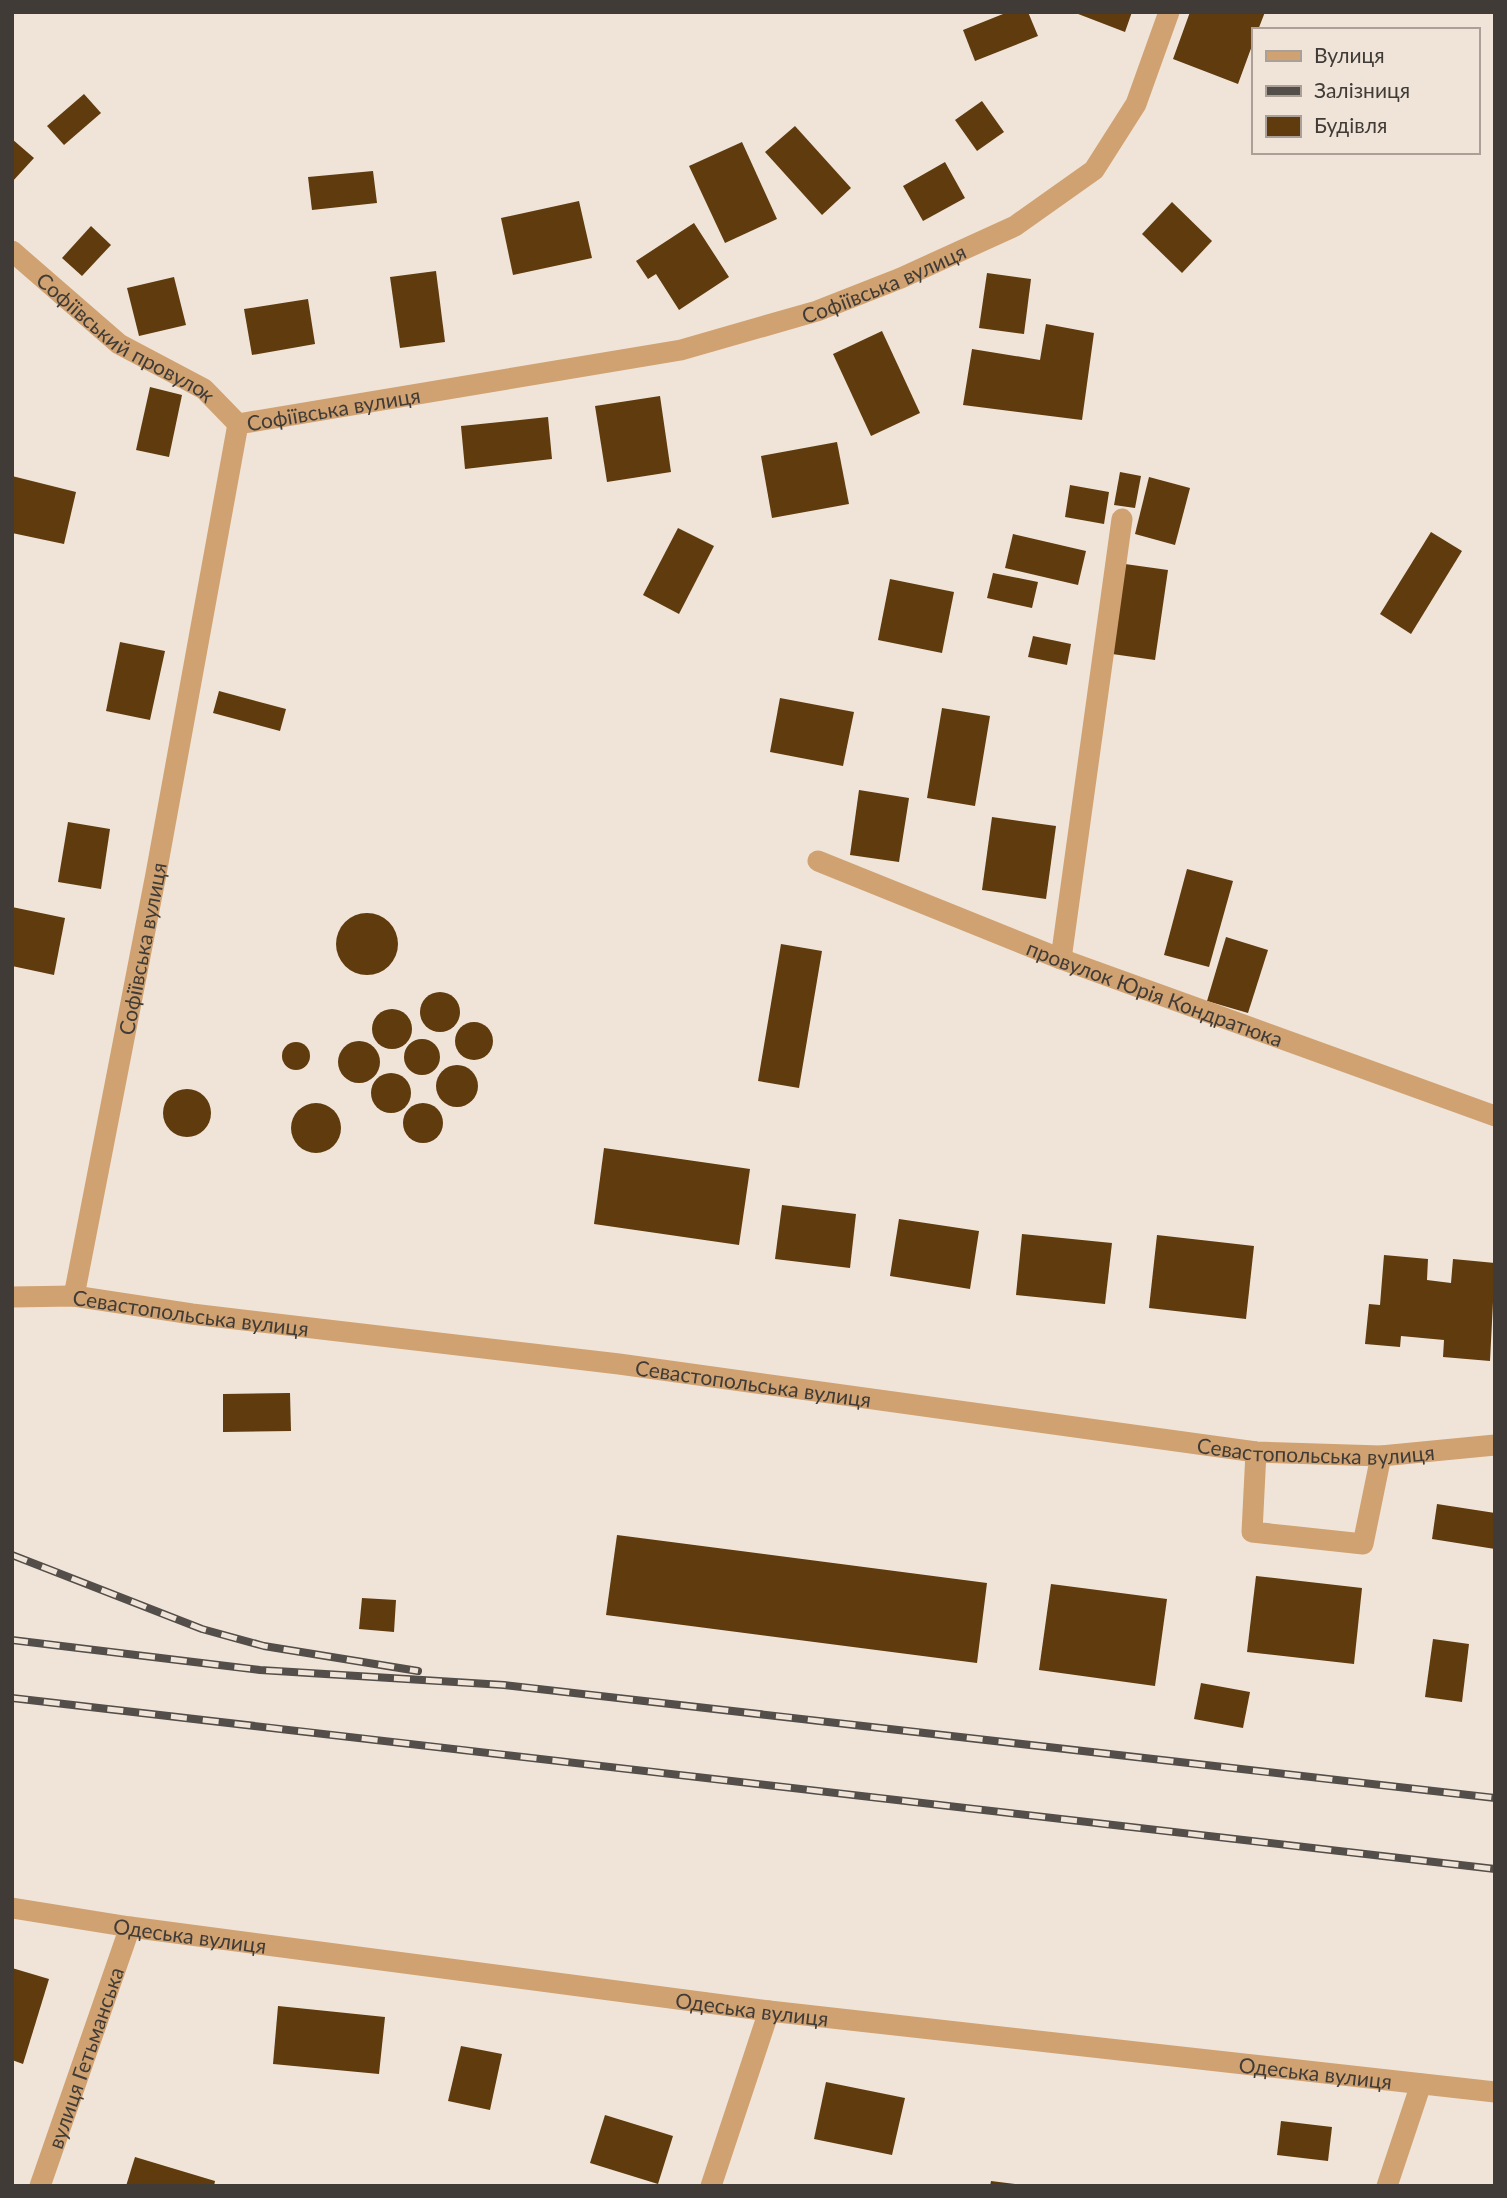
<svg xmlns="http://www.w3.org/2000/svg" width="1507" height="2198" font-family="Lato,sans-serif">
<rect width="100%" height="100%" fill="#f0e4d8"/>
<g fill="#5f3b0e">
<polygon points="1008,12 1028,12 1038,36 975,61 963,30"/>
<polygon points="1073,12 1132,12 1125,32"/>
<polygon points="1190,12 1265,12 1258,30 1253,30 1253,43 1238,84 1173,59"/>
<polygon points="84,94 101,113 64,145 47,126"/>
<polygon points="982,101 1004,132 977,151 955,120"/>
<polygon points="795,126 851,188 822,215 765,152"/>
<polygon points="12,139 34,158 12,182"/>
<polygon points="742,142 777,219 725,243 689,166"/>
<polygon points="945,162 965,198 923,221 903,186"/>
<polygon points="373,171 377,203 312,210 308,177"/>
<polygon points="579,201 592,258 513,275 501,218"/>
<polygon points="1172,202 1212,241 1182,273 1142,234"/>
<polygon points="694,223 729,277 679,310 656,274 648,279 636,261"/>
<polygon points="91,226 111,245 82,276 62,258"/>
<polygon points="436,271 445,342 400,348 390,277"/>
<polygon points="987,273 1031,279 1024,334 979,328"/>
<polygon points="174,277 186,325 139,336 127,288"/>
<polygon points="308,299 315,344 252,355 244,309"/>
<polygon points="1046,324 1094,333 1082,420 963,405 972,349 1040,360"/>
<polygon points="882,331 920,413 871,436 833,354"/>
<polygon points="150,387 182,395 169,457 136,450"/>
<polygon points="660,396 671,472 607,482 595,406"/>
<polygon points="548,417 552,459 465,469 461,426"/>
<polygon points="837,442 849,504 772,518 761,456"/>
<polygon points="1120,472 1141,476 1135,508 1114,505"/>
<polygon points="12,476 76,492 64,544 12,533"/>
<polygon points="1149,477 1190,488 1175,545 1135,534"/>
<polygon points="1070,485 1109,492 1104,524 1065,517"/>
<polygon points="678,528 714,546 679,614 643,595"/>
<polygon points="1431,532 1462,551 1411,634 1380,614"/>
<polygon points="1013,534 1086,551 1078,585 1005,568"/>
<polygon points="1125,564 1168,570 1155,660 1112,654"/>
<polygon points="993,573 1038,582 1032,608 987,598"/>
<polygon points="890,579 954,592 942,653 878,640"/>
<polygon points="1033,636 1071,644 1067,665 1028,657"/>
<polygon points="120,642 165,651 150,720 106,711"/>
<polygon points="219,691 286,709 280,731 213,713"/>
<polygon points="780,698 854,712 843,766 770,752"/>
<polygon points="942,708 990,716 975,806 927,798"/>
<polygon points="859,790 909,798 899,862 850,855"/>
<polygon points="992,817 1056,826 1046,899 982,890"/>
<polygon points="68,822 110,829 101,889 58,882"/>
<polygon points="1187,869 1233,881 1209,967 1164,955"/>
<polygon points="12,907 65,918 54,975 12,966"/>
<circle cx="367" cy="944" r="31"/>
<polygon points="1226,937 1268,950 1248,1013 1207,1001"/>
<polygon points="781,944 822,951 799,1088 758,1081"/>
<circle cx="440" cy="1012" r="20"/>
<circle cx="392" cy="1029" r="20"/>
<circle cx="474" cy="1041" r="19"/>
<circle cx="422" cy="1057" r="18"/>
<circle cx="359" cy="1062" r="21"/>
<circle cx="296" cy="1056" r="14"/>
<circle cx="457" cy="1086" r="21"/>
<circle cx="391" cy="1093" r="20"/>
<circle cx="187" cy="1113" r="24"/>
<circle cx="316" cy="1128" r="25"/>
<circle cx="423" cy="1123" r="20"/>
<polygon points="604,1148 750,1169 739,1245 594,1224"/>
<polygon points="782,1205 856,1214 850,1268 775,1259"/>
<polygon points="899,1219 979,1231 970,1289 890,1276"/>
<polygon points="1022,1234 1112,1243 1105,1304 1016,1295"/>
<polygon points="1157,1235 1254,1246 1246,1319 1149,1308"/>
<polygon points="1384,1255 1428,1259 1427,1280 1451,1283 1453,1259 1495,1263 1490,1361 1443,1357 1444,1340 1401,1336 1400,1347 1365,1344 1369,1304 1380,1305"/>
<polygon points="290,1393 291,1431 223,1432 223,1394"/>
<polygon points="1437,1504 1495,1513 1495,1549 1432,1539"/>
<polygon points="617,1535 987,1583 977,1663 606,1615"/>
<polygon points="1256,1576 1362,1588 1354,1664 1247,1652"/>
<polygon points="1051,1584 1167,1599 1155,1686 1039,1670"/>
<polygon points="362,1598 396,1600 394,1632 359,1629"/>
<polygon points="1433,1639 1469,1644 1462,1702 1425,1697"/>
<polygon points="1201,1683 1250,1692 1243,1728 1194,1719"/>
<polygon points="12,1968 49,1979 23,2064 12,2060"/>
<polygon points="278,2006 385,2017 379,2074 273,2064"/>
<polygon points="461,2046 502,2054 490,2110 448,2101"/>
<polygon points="826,2082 905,2098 892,2155 814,2139"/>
<polygon points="605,2115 673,2136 658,2184 590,2163"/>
<polygon points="1281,2121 1332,2127 1328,2161 1277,2155"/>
<polygon points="135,2157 215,2181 214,2186 126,2186"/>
<polygon points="991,2181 1015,2184 1014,2186 990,2186"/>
</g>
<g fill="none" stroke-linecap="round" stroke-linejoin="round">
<g stroke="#d0a271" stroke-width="21">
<path id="s1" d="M12 251 119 344 204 389 238 424"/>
<path id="s2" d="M818 861 1061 959 1495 1116"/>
<polyline points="1061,959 1122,519"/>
<path id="s3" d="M74 1296 156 874 238 424 681 350 817 311 901 278 1015 226 1094 170 1136 104 1169 12"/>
<path id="s4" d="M12 1297 74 1296 192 1314 619 1364 1256 1452 1381 1456 1495 1445"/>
<polyline points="1256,1452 1252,1532 1363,1544 1381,1456"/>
<path id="s5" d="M12 1908 130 1927 769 2011 1495 2092"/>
<path id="s6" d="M40 2186 130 1927"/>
<polyline points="711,2186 769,2011"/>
<polyline points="1387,2186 1421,2084"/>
</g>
<defs>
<g id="rail">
<polyline points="12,1555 202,1629 264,1646 418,1671"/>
<polyline points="12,1640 260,1670 504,1685 1495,1798"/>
<polyline points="12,1698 1495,1869"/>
</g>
</defs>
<use href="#rail" stroke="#534e49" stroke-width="8"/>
<use href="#rail" stroke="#f0e4d8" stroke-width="5" stroke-dasharray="16" stroke-linecap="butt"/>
</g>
<g text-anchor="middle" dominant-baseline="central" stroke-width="7" stroke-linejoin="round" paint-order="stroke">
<g font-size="21" fill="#403b37" stroke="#f0e4d8">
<text stroke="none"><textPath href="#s3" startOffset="1550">Софіївська вулиця</textPath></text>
<text stroke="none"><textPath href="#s1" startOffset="144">Софіївський провулок</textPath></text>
<text stroke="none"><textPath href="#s3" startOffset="984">Софіївська вулиця</textPath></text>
<text stroke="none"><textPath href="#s3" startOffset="354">Софіївська вулиця</textPath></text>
<text stroke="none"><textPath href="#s2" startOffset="362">провулок Юрія Кондратюка</textPath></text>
<text stroke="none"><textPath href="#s4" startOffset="180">Севастопольська вулиця</textPath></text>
<text stroke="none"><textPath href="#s4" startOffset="747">Севастопольська вулиця</textPath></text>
<text stroke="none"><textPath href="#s4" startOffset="1314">Севастопольська вулиця</textPath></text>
<text stroke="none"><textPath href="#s5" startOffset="180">Одеська вулиця</textPath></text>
<text stroke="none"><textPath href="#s5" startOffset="747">Одеська вулиця</textPath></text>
<text stroke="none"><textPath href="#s6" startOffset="136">вулиця Гетьманська</textPath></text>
<text stroke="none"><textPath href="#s5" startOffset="1314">Одеська вулиця</textPath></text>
</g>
</g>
<rect width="1507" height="2198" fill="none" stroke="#403b37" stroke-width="28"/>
<rect x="1252" y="28" width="228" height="126" fill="#f0e4d8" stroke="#aaa098" stroke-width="2"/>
<rect x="1266" y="51" width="35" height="10" fill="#d0a271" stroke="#aaa098" stroke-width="2"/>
<text x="1314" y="63" font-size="21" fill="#403b37">Вулиця</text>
<rect x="1266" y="86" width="35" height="10" fill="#534e49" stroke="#aaa098" stroke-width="2"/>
<text x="1314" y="98" font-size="21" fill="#403b37">Залізниця</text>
<rect x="1266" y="116" width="35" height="21" fill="#5f3b0e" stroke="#aaa098" stroke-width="2"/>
<text x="1314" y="133" font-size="21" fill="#403b37">Будівля</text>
</svg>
